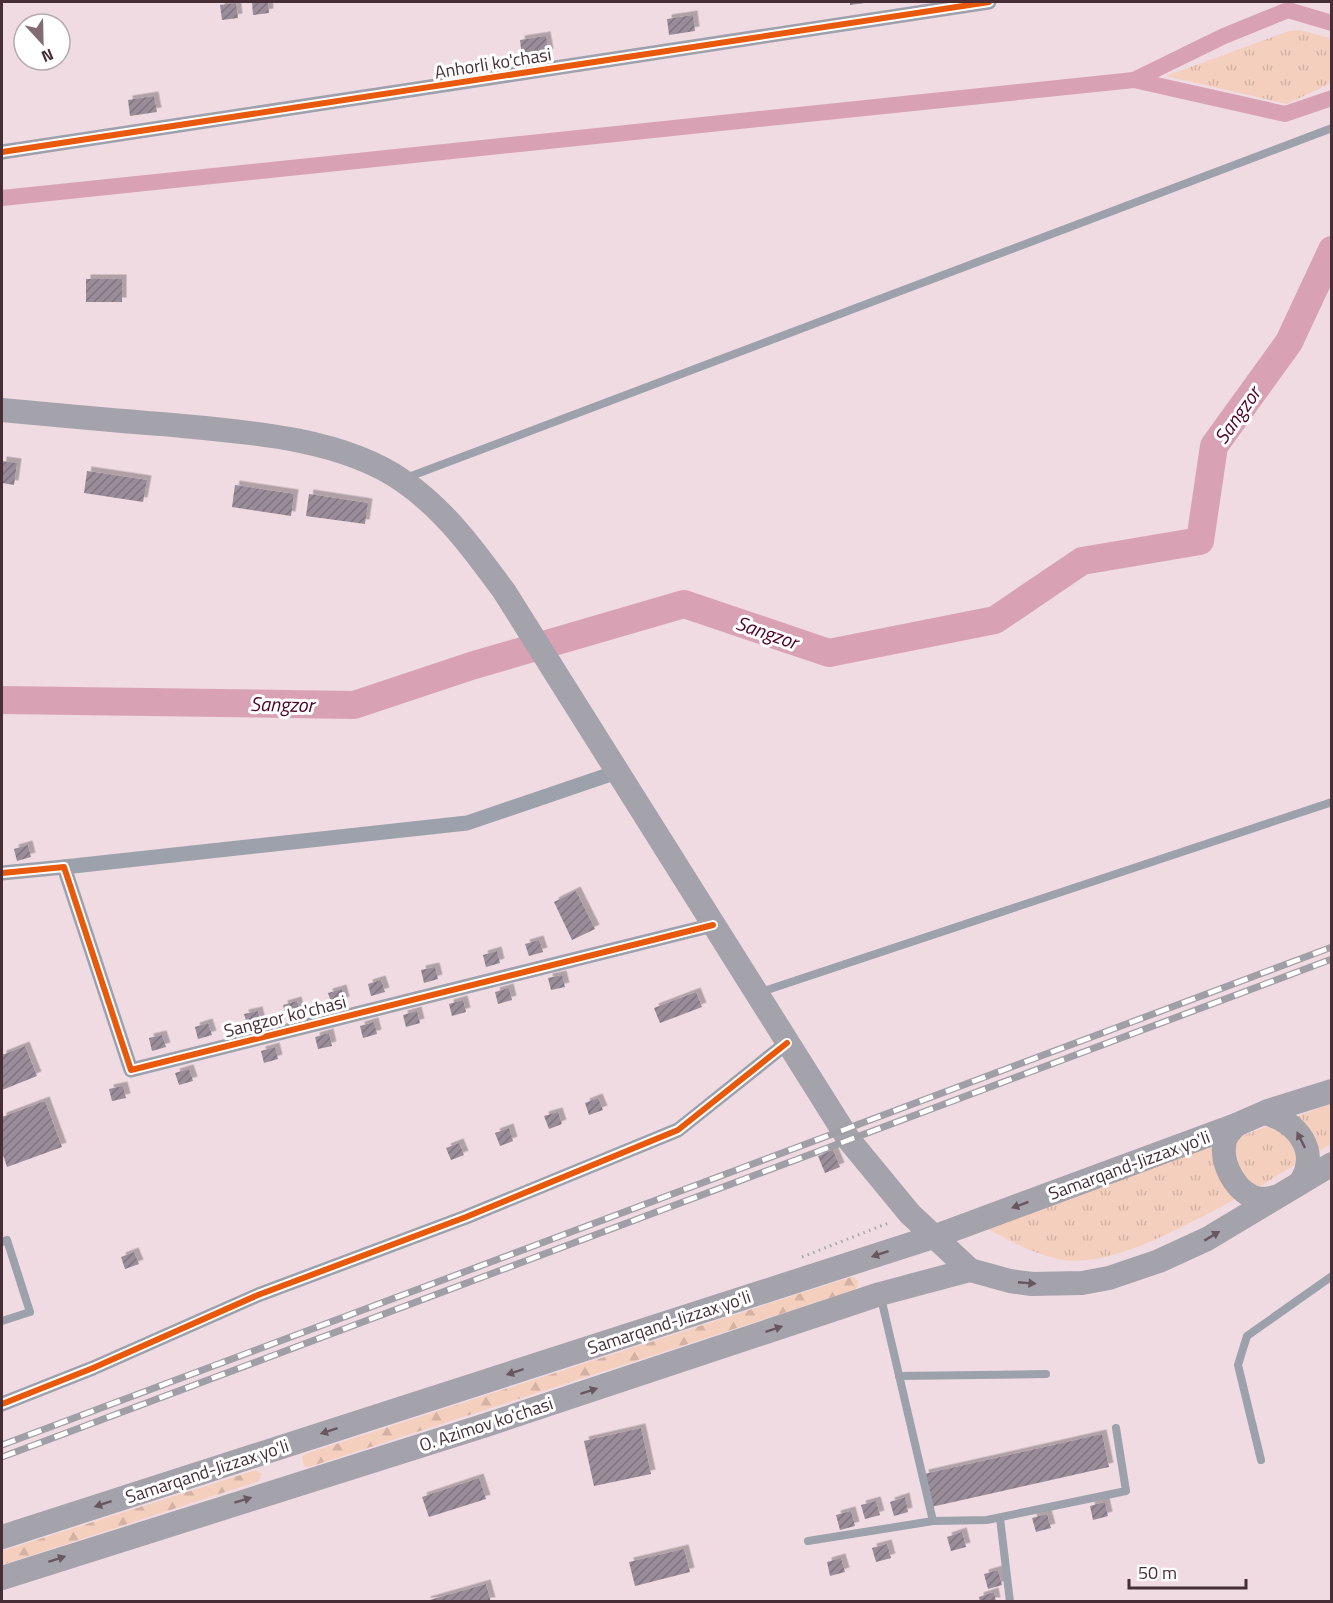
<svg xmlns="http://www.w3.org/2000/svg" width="1333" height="1603" font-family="'Titillium Web',sans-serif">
<defs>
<pattern id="grass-tufts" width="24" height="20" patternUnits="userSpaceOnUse" patternTransform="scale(1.5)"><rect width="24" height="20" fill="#f4cfbe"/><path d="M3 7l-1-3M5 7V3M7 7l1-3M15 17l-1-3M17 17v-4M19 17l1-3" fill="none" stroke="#d3b2a4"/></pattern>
<pattern id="forest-firs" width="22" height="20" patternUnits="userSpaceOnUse" patternTransform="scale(1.5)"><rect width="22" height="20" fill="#f4cfbe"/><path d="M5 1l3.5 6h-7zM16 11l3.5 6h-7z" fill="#d3b2a4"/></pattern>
<pattern id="building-hatch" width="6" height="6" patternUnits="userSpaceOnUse" patternTransform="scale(1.5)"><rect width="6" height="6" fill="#9a8d99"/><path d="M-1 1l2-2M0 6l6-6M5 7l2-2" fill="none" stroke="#7f747e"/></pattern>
<filter id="shadow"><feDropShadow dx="4.5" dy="-4.5" stdDeviation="0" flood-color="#0004"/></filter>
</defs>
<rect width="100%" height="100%" fill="#f0dbe2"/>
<g fill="url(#grass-tufts)">
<polygon points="1299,30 1331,38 1331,83 1287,104 1166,76 1289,31"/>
<polygon points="1331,1104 1331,1144 1316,1153 1298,1116"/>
<path d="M1274 1124 1287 1133 1300 1162 1257 1188C1238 1170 1238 1164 1233 1139Z"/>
<path d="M1215 1144 1242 1196C1193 1220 1112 1271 1058 1259 1032 1253 1009 1240 986 1228Z"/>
</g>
<g fill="url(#forest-firs)">
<polygon points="851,1277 855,1278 858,1281 858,1286 854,1290 309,1467 304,1466 302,1457 305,1454"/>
<polygon points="256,1470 262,1474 259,1481 2,1565 2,1551"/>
</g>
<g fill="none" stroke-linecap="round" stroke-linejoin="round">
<g stroke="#d8a2b4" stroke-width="16">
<polyline points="1134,80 1224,36 1288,10 1332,23"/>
<polyline points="2,198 1134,80 1285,114 1332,98"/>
</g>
<polyline stroke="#d8a2b4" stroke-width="28" points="2,700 354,705 471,666 684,604 829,653 995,620 1082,561 1200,541 1214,446 1289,342 1332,250"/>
</g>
<g fill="url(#building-hatch)" filter="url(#shadow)">
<polygon points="252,2 268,2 269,13 253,15"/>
<polygon points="850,2 865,2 865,3 850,5"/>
<polygon points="236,3 238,18 222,20 220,5"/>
<polygon points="693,15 695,31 669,35 667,19"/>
<polygon points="546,36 549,53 522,57 520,40"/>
<polygon points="154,96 157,112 130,116 128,100"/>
<rect x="86" y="279" width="36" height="23"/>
<polygon points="2,461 17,463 14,485 2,483"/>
<polygon points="87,471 147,480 143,502 84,493"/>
<polygon points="235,485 294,494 291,516 232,507"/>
<polygon points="309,494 368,503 365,524 306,516"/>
<polygon points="28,845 31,857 17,861 14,849"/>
<polygon points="576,891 595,929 572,940 554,902"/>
<polygon points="539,940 543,952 529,956 525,944"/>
<polygon points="497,951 500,963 486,967 483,955"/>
<polygon points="435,967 438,979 424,983 421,970"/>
<polygon points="562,975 565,987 551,990 548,978"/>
<polygon points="381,980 385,992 371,996 368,984"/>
<polygon points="509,988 512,1000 498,1004 495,992"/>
<polygon points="342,989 345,1001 332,1005 328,993"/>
<polygon points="696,992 702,1007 660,1023 654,1008"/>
<polygon points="463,1000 466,1012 452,1016 449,1004"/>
<polygon points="297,1001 300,1013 286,1017 283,1005"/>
<polygon points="258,1011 261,1023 248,1027 244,1014"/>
<polygon points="417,1011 420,1023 406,1027 403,1015"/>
<polygon points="374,1022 377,1034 363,1038 360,1026"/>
<polygon points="208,1023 212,1035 198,1039 195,1027"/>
<polygon points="329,1033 332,1046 318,1049 315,1037"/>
<polygon points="162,1035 166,1047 152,1051 149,1038"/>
<polygon points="25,1046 37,1076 2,1090 2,1055"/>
<polygon points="275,1047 278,1059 264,1063 261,1051"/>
<polygon points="189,1069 193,1081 179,1085 175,1073"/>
<polygon points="123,1086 126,1098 112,1101 109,1089"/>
<polygon points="598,1098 603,1110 589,1115 585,1103"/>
<polygon points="45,1101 62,1147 7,1167 2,1152 2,1117"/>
<polygon points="558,1112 562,1124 549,1129 544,1116"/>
<polygon points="509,1128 513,1141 500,1146 495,1133"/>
<polygon points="459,1143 464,1155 451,1160 446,1148"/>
<polygon points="833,1150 840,1167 825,1173 818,1156"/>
<polygon points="134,1252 139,1264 125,1269 121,1257"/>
<polygon points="641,1428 651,1474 594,1486 584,1441"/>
<polygon points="1102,1434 1109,1467 931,1507 924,1474"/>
<polygon points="479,1478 486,1499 429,1517 422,1497"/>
<polygon points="905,1497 908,1512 894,1516 890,1502"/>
<polygon points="876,1501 880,1515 865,1519 861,1505"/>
<polygon points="1105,1502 1108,1516 1093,1520 1090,1506"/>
<polygon points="851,1511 855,1526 840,1530 836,1515"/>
<polygon points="1047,1514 1051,1528 1036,1532 1032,1518"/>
<polygon points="962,1532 966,1547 951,1551 947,1537"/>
<polygon points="887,1544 891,1558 876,1562 872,1548"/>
<polygon points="684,1549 690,1572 635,1586 629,1562"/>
<polygon points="841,1558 845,1572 830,1576 827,1562"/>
<polygon points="998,1570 1002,1585 988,1589 984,1574"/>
<polygon points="486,1584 491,1602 426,1602 426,1601"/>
<polygon points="994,1592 996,1602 980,1602 979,1597"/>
</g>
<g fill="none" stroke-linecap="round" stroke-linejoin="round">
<polyline stroke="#a8a5ad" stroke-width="3" stroke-dasharray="1.5 4.5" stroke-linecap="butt" points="802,1257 891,1222"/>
<g stroke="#9ca1ab" stroke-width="8">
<polyline points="406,478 1332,128"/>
<polyline points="761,992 1332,802"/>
<polyline points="2,1242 7,1240 30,1312 2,1321"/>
<polyline points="899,1376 1046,1374"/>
<polyline points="1261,1460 1238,1365 1247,1336 1332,1276"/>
<polyline points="1000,1518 1010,1602"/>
<polyline points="933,1521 987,1520 1126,1491 1116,1428"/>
<polyline points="808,1541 933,1521 881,1298"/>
</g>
<g stroke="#9ca1ab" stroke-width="15">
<polyline points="2,152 989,2"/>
<polyline points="64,867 467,823 617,772"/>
<polyline points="2,873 64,867 131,1070 713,925"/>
<polyline points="2,1404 93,1368 258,1295 466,1217 678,1130 787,1043"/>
</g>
<g stroke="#a4a2ab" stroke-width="24">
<path d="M2 410C55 415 108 420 161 424 236 431 339 436 403 481 445 510 474 550 504 591L849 1140 910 1214 970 1270 1010 1281 1032 1284 1082 1283 1109 1278 1159 1261 1207 1239 1332 1164"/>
<path d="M1265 1113C1297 1121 1321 1152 1300 1183"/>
<path d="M1236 1125C1231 1130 1227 1134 1225 1140 1219 1163 1237 1196 1261 1199 1266 1199 1271 1198 1275 1197"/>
<polyline points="2,1537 936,1236 1236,1125 1268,1111 1332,1091"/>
<polyline points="2,1578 483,1426 880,1294 970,1270"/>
</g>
<defs>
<g id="rail">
<polyline points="2,1445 1332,947"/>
<polyline points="2,1457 1332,959"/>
</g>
</defs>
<use href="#rail" stroke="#a19fa6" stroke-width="7"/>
<use href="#rail" stroke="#fff" stroke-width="4.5" stroke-dasharray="14" stroke-linecap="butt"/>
<defs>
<g id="cycleway">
<polyline points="2,152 989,2"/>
<polyline points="2,873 64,867 131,1070 713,925"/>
<polyline points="2,1404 93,1368 258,1295 466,1217 678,1130 787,1043"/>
</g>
</defs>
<use href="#cycleway" stroke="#fff" stroke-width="10"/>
<use href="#cycleway" stroke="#e8590c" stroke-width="6"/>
</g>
<defs><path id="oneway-solid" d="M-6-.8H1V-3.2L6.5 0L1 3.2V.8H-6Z" transform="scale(1.5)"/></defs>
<g fill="#68575f">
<use href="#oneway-solid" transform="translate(1301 1140) rotate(-117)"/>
<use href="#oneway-solid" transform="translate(1020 1205) rotate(160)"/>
<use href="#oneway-solid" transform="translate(1212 1236) rotate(-31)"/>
<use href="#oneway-solid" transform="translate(880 1254) rotate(162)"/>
<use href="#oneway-solid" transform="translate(1027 1283) rotate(5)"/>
<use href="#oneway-solid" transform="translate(774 1329) rotate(-18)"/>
<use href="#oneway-solid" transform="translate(515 1372) rotate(162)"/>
<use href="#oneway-solid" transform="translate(589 1391) rotate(-18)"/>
<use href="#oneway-solid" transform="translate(329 1431) rotate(162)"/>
<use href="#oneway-solid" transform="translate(243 1500) rotate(-17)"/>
<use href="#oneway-solid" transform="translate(103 1504) rotate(162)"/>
<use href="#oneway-solid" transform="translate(57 1559) rotate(-18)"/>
</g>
<g text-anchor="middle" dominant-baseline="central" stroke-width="6" stroke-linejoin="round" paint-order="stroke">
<g font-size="18" fill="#472e36" stroke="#fff">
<text transform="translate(493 63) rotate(-9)">Anhorli ko'chasi</text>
<text transform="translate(285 1016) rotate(-14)">Sangzor ko'chasi</text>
<text transform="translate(1129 1165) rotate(-20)">Samarqand-Jizzax yo'li</text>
<text transform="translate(669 1322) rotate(-18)">Samarqand-Jizzax yo'li</text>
<text transform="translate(486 1424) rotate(-18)">O. Azimov ko'chasi</text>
<text transform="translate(207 1471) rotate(-18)">Samarqand-Jizzax yo'li</text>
</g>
<g font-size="20" font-style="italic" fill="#510029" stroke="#fff">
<text transform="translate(1237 415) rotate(-55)">Sangzor</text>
<text transform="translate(767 632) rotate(19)">Sangzor</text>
<text transform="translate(282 704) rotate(1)">Sangzor</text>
</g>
</g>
<rect width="1333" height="1603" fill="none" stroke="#472e36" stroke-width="6"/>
<g transform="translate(42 42) rotate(158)"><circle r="28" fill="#ffffff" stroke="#b5abaf" stroke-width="1.5"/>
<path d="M0-4.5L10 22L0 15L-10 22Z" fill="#826b72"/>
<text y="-9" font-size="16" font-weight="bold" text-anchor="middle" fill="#472e36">N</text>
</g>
<path d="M1129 1579v9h117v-9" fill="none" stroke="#472e36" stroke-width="3"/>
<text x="1138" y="1579" font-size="18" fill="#472e36" stroke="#ffffff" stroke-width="4.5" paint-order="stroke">50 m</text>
</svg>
